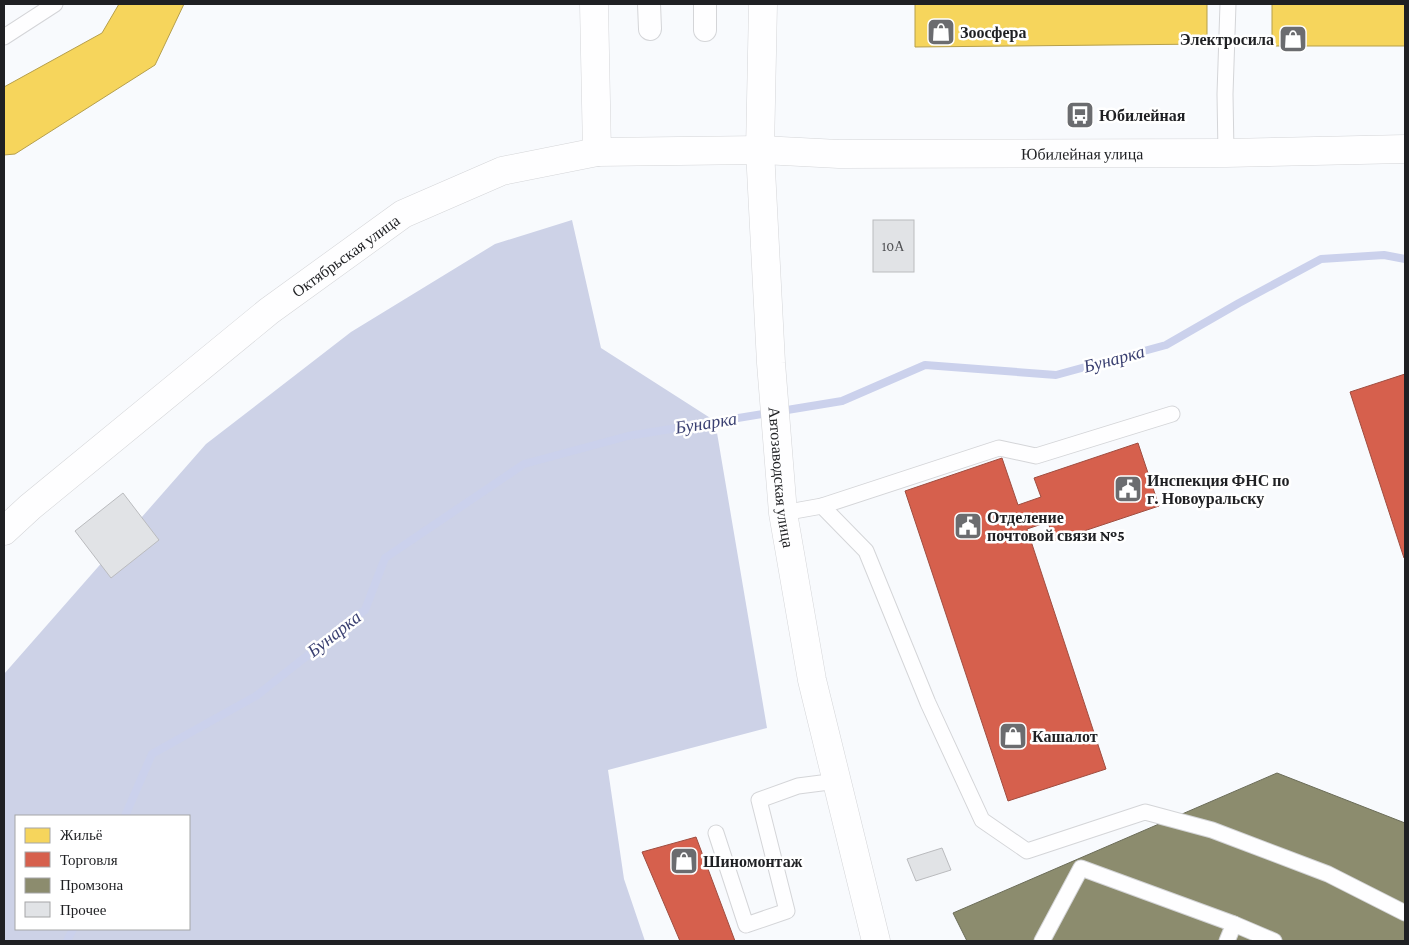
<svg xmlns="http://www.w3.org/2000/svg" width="1409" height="945" font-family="'Crimson Pro',serif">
<rect width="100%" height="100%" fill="#f8fafd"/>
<path fill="#cdd2e7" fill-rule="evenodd" d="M572 220 601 348 715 421 767 728 608 770 624 879 645 941H4V674L206 444 351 332 495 244ZM16 816H189V929H16Z"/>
<g fill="#f6d55c" stroke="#b69f4b">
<polygon points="119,4 184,4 155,65 15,154 4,155 4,87 102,33"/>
<polygon points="915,4 1207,4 1207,44 915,47"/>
<rect x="1272" y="4" width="133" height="42"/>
</g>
<g fill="#d6604d" stroke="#9f4d40">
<polygon points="1405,374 1405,558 1404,558 1350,392"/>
<polygon points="1138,443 1159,506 1054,541 1048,522 1027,529 1106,769 1008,801 905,491 1002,458 1018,505 1041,497 1034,478"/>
<polygon points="696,837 735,941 680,941 642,852"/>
</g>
<polygon fill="#8c8c6e" stroke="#6b6c58" points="1277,773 1405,823 1405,941 967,941 953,913"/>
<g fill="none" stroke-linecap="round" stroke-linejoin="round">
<g stroke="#cbd1ec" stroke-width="8">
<polyline points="125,816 152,754 256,696 365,610 385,558 524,464 628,436 842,401 925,365 1056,375 1166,345 1239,303 1321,259 1384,255 1405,259"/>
<polyline points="67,941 73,929"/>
</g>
</g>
<g fill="#e1e3e6" stroke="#babbbe">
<rect x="873" y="220" width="41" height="52"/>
<polygon points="123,493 159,540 111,578 75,531"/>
<polygon points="942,848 951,870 916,881 907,859"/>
</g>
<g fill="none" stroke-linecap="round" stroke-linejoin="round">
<defs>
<g id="service">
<polyline points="4,37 55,4"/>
<polyline points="1226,153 1225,94 1228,4"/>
<polyline points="822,506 866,551 928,703 982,820 1027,851 1145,812 1212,830 1328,874 1405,913"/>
<polyline points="783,513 822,506 999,448 1036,456 1172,414"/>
<polyline points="716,833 746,925 787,911 759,800 798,786 837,781"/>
<polyline points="1042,941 1081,868 1234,924 1274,941"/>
<polyline points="1227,941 1234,924"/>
</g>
<g id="pedestrian">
<polyline points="649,4 650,29"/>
<polyline points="705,4 705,30"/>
</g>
<g id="minor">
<polyline points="594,4 597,152"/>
<path id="s1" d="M760 150 771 363 783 513 812 680 876 941"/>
</g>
<g id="tertiary">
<polyline points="760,150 763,4"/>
<path id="s2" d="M4 531 30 507 269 311 403 214 502 171 597 152 760 150 839 154 1226 153 1405 149"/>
</g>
</defs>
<use href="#service" stroke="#d4d5d8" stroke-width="17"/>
<use href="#pedestrian" stroke="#d4d5d8" stroke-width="24"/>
<use href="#minor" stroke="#d4d5d8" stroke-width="29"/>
<use href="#tertiary" stroke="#d4d5d8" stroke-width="29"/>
<use href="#service" stroke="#fefeff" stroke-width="15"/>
<use href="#pedestrian" stroke="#fefeff" stroke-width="22"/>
<use href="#minor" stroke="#fefeff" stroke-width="28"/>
<use href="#tertiary" stroke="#fefeff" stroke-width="28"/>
</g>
<defs>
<symbol id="shop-square" viewBox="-11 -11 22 22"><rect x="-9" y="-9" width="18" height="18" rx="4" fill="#6b6c6f" stroke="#fff"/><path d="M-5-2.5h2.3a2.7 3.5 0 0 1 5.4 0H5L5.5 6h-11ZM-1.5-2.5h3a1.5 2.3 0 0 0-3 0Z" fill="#fff"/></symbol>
<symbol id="bus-square" viewBox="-11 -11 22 22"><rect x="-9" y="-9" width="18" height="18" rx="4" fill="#6b6c6f" stroke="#fff"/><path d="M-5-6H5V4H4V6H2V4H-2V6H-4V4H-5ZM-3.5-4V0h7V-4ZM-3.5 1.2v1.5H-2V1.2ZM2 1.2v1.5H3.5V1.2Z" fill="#fff"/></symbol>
<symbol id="civic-square" viewBox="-11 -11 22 22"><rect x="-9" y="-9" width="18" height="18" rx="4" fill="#6b6c6f" stroke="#fff"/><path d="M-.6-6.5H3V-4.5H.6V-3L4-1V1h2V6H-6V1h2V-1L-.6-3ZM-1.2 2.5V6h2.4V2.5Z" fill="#fff"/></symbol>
</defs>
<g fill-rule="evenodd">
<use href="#shop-square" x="925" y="16" width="32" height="32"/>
<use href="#shop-square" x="1277" y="23" width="32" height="32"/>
<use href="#bus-square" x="1064" y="99" width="32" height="32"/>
<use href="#civic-square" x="1112" y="473" width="32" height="32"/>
<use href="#civic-square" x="952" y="510" width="32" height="32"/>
<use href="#shop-square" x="997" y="720" width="32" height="32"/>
<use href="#shop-square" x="668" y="845" width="32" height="32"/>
</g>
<g text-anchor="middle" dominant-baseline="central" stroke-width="5" stroke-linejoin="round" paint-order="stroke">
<g font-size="14" fill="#505154">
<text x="893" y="246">10А</text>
</g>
<g font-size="16" font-weight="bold" fill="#1f2023" stroke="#fff" text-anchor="start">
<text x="960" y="32">Зоосфера</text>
<text x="1274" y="39" text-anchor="end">Электросила</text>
<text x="1099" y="115">Юбилейная</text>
<text x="1147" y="480">Инспекция ФНС по<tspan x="1147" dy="18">г. Новоуральску</tspan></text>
<text x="987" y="517">Отделение<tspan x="987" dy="18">почтовой связи №5</tspan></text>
<text x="1032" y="736">Кашалот</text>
<text x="703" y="861">Шиномонтаж</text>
</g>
<g font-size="16" fill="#1f2023" stroke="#fff">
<text stroke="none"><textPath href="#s2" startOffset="1200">Юбилейная улица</textPath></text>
<text stroke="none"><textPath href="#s2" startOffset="439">Октябрьская улица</textPath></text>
<text stroke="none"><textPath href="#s1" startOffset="328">Автозаводская улица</textPath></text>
</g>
<g font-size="18" font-style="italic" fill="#3b4172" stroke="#fff">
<text transform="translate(1114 359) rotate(-15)">Бунарка</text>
<text transform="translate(706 423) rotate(-9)">Бунарка</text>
<text transform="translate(334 634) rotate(-38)">Бунарка</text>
</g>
</g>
<rect width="1409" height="945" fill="none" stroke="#1f2023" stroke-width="10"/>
<rect x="15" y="815" width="175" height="115" fill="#ffffff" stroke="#a5a6a7"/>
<rect x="25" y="828" width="25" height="15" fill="#f6d55c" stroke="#a5a6a7"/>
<text x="60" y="840" font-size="15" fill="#1f2023">Жильё</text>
<rect x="25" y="852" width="25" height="15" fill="#d6604d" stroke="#a5a6a7"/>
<text x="60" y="865" font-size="15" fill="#1f2023">Торговля</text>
<rect x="25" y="878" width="25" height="15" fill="#8c8c6e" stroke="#a5a6a7"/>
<text x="60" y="890" font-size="15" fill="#1f2023">Промзона</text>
<rect x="25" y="902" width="25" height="15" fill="#e1e3e6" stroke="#a5a6a7"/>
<text x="60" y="915" font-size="15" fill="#1f2023">Прочее</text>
</svg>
